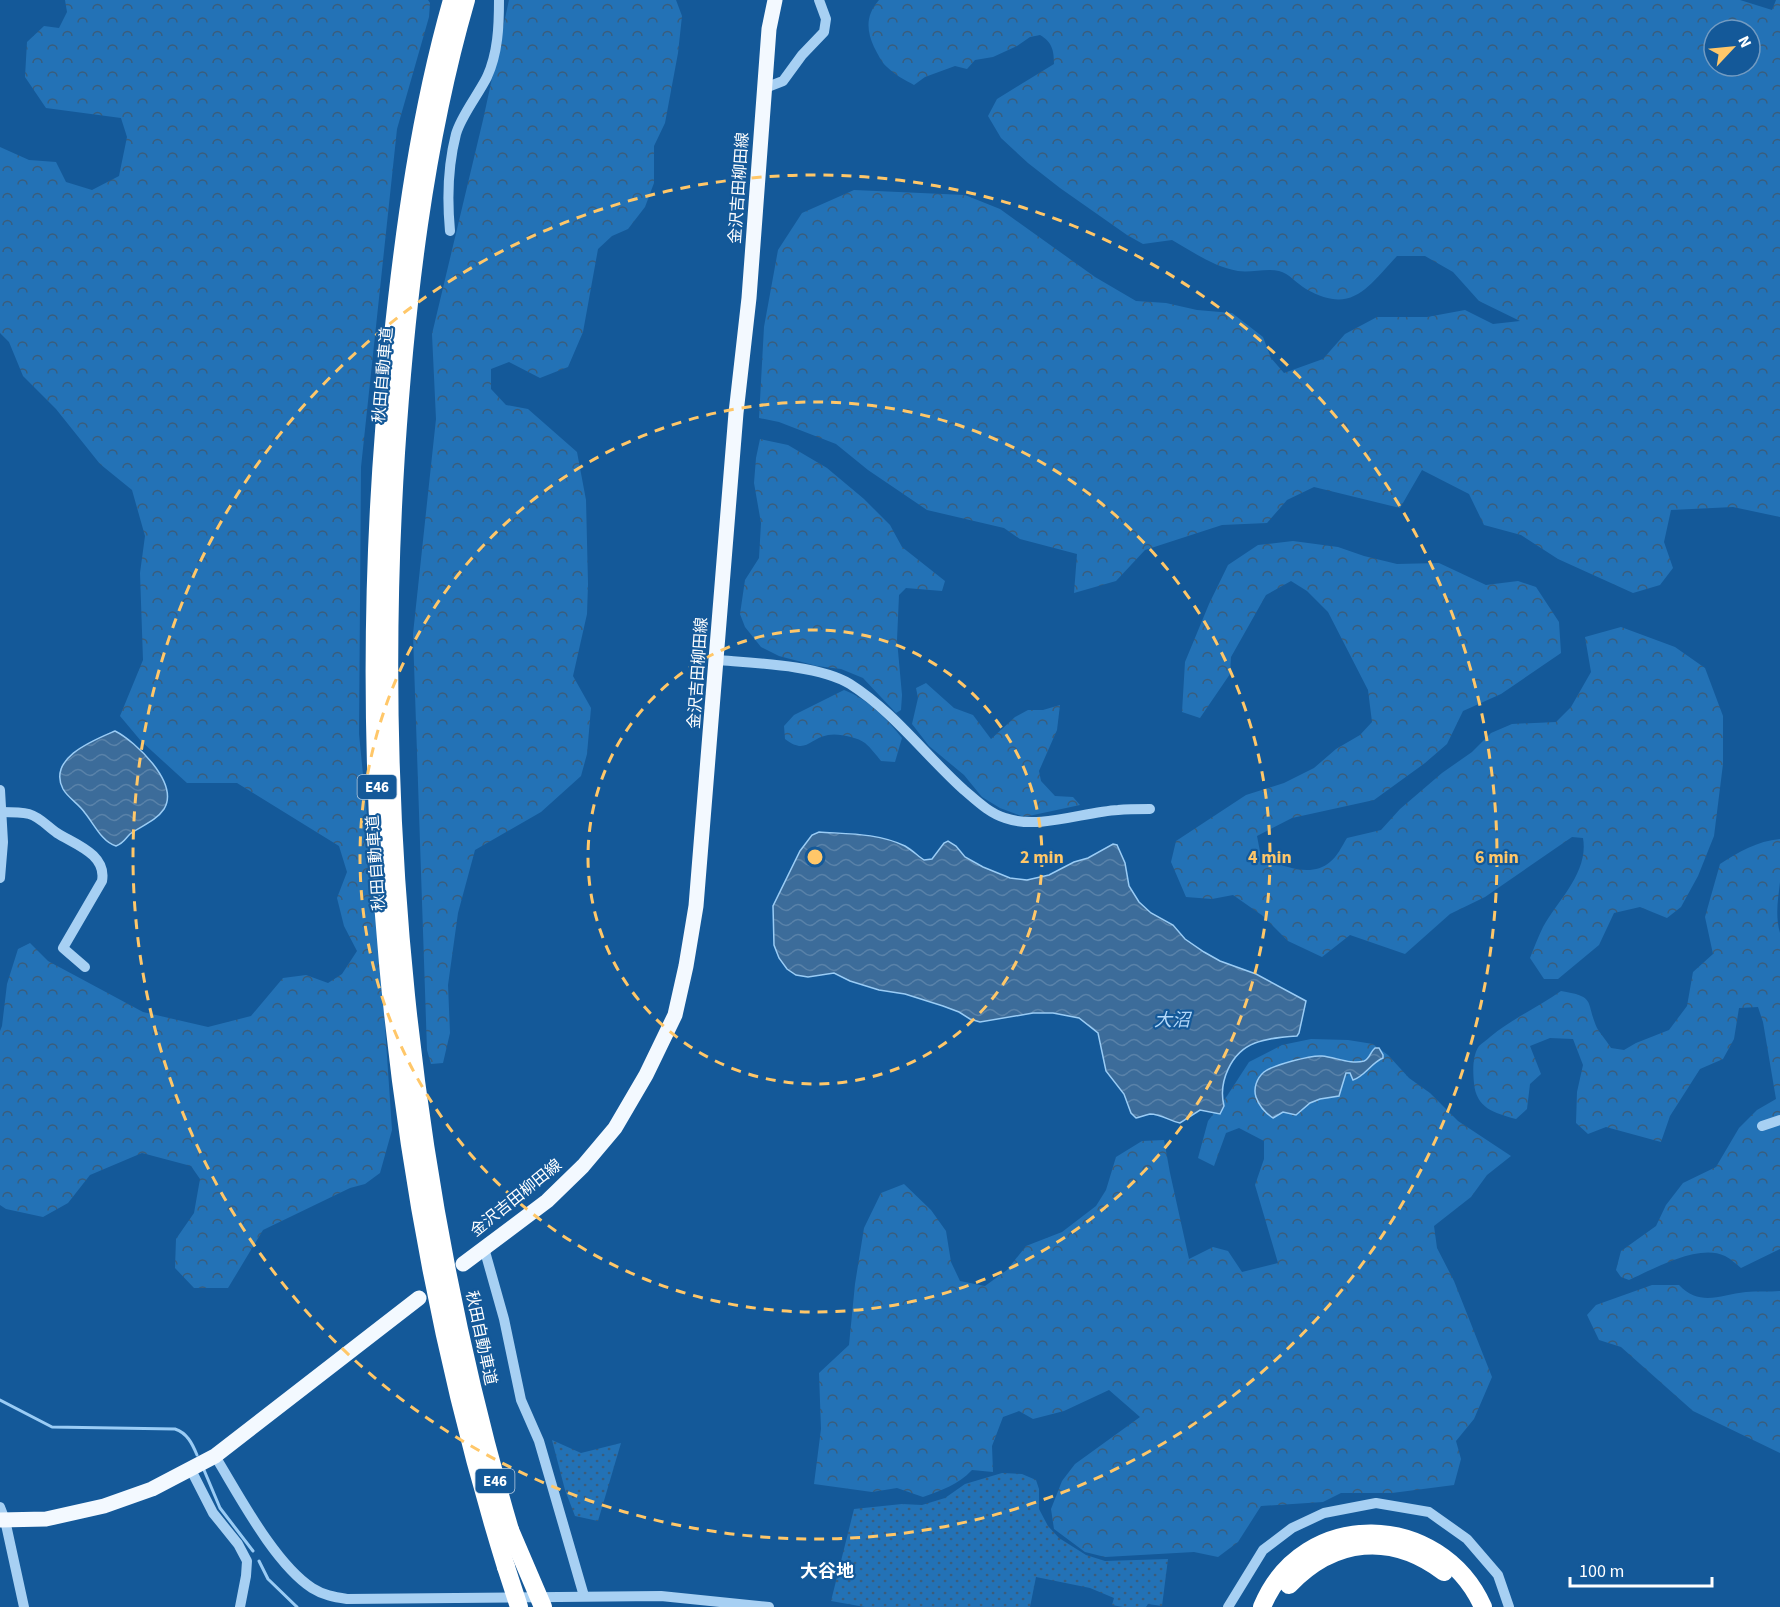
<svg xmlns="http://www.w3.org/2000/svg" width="1780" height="1607" font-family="'Source Sans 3','Noto Sans JP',sans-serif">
<defs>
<pattern id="grass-dots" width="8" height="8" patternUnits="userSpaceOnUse" patternTransform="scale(1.5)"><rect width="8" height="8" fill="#2372b6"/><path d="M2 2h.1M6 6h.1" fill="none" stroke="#3a5d7c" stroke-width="1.8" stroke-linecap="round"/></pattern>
<pattern id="forest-crowns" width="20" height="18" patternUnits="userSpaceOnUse" patternTransform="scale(1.5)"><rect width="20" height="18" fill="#2372b6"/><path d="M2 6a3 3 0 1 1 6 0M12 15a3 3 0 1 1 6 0" fill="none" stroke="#3a5d7c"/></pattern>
<pattern id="water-waves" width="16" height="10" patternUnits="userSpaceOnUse" patternTransform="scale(1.5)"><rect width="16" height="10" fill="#3c6c9a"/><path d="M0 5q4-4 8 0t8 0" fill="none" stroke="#5982a9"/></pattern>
</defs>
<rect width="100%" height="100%" fill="#145999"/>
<g fill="url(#grass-dots)">
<polygon points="552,1440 581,1453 621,1443 598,1521 575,1516 565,1490"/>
<polygon points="1002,1473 1022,1474 1036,1480 1039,1489 1039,1509 1048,1526 1059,1538 1086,1555 1105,1561 1168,1559 1162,1606 1148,1604 1146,1607 1123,1607 1112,1605 1114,1598 1090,1588 1036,1577 1030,1607 865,1607 831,1601 854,1509 902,1504 922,1505 945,1498 965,1484"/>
</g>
<g fill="url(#forest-crowns)" fill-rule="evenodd">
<polygon points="65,0 428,0 430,3 429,17 397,129 361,467 359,734 379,938 392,1130 380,1173 365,1184 350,1188 263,1230 228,1288 194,1288 175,1268 176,1239 194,1213 200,1179 191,1166 142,1153 90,1175 68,1203 43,1217 6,1209 0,1205 0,1031 2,1026 7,984 18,949 30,943 48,961 143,1012 208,1027 251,1016 283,978 306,975 328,983 342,974 357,951 344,926 337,898 347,872 339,846 237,783 187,783 141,741 120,716 143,660 140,573 145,536 132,490 100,464 56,409 23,376 9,342 0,333 0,147 29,160 56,162 66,182 92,190 119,176 127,137 121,118 46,108 25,77 27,42 44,26 59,28 67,12"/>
<polygon points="509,0 676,0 682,16 678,53 665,123 654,146 654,183 645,207 628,229 612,236 598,249 583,332 568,367 540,378 509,362 491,369 491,389 506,405 528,409 577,452 586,500 588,584 587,614 573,676 591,708 587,754 581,776 541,812 475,850 458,913 448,985 450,1033 443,1063 431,1064 427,1050 413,634 436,419 432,334 483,120"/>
<path d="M879 0H1740L1772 10 1776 0H1780V517L1733 507 1671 510 1664 542 1673 568 1660 585 1633 593 1558 559 1521 535 1484 525 1469 494 1422 470 1400 508 1314 487 1287 500 1267 523 1222 525 1145 550 1116 581 1074 593 1077 554 1020 539 1004 528 927 510 868 470 836 444 779 422 759 418 764 327 778 250 802 213 854 190 965 195 1000 209 1095 277 1136 301 1166 303 1197 310 1232 313 1263 337 1271 358 1284 373 1323 359 1345 334 1377 317H1427L1465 310 1493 324 1520 321 1479 301 1453 272 1425 256H1397C1367 288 1352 315 1306 289 1297 284 1289 273 1279 271 1266 268 1251 273 1238 271 1214 267 1193 252 1172 240L1143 244 1127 235 1060 188 1028 163 1001 138 988 116 997 99 1054 64C1054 50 1052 42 1040 35L1030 37 1017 46 993 57 975 60 967 69 955 66 925 77 914 85C905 80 895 75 887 67 881 62 878 54 874 47 866 29 866 15 879 0ZM1714 30H1750V66H1714Z"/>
<polygon points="760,439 788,445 827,468 864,499 890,525 902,547 945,581 942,591 906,588 899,595 897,640 902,695 901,710 896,713 863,678 841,669 817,666 779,656 761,647 745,627 740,614 745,580 759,558 761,523 754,483 756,458"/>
<path d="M1293 541 1338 547 1364 556 1397 564 1439 563 1486 585 1518 581 1536 587 1559 622 1561 653 1501 694 1463 711 1447 744 1425 763 1374 800 1292 818 1257 836 1261 857C1280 865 1311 879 1330 862 1337 857 1342 846 1347 838L1381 830 1400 809 1442 773 1472 752 1491 733 1512 724 1556 722 1571 707 1591 672 1585 637 1621 627 1675 647 1705 668 1723 716V764L1714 836 1698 876 1681 907 1667 918 1640 907 1614 913 1599 945 1558 979H1544L1530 958C1534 948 1538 937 1543 927 1558 900 1589 872 1583 838L1572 837 1485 897 1450 914 1405 954 1350 935 1322 957 1288 941 1263 916 1233 895 1212 899 1186 897 1171 862 1176 841 1246 795 1284 783 1314 768 1336 749 1360 735 1372 722 1368 690 1328 612 1307 591 1291 581 1266 595 1231 657 1230 674 1200 718 1182 712 1185 662 1209 604 1228 565 1258 545Z"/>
<polygon points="926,683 954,708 973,715 991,739 1015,717 1028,710 1043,710 1060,705 1057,730 1039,771 1041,781 1055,796 1073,797 1080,805 1024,817 1000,808 982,797 964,775 929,746 912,724 918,698 916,688"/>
<path d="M844 690C868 699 886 718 902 738L895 762 881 761C876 755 871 748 865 743 857 737 838 733 828 735 808 739 806 755 785 739L784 726 794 715Z"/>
<path d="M1780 839C1780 853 1780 868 1780 882 1778 900 1775 915 1780 933V1249L1741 1268C1736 1264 1731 1259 1725 1256 1699 1243 1653 1269 1629 1280L1621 1277 1616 1270 1621 1251 1656 1226 1666 1205 1683 1183 1716 1167 1739 1128 1757 1110 1776 1099 1763 1022 1758 1007 1739 1008 1734 1039 1723 1059 1700 1069 1670 1116 1661 1142 1606 1127 1588 1134 1576 1123 1577 1092 1583 1065 1573 1039 1550 1038 1530 1046 1541 1074 1530 1084 1527 1109 1516 1119C1494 1113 1476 1108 1474 1083 1473 1072 1472 1056 1479 1046 1482 1043 1487 1040 1490 1037 1513 1018 1537 1008 1561 991 1597 997 1585 1001 1597 1028 1601 1035 1607 1041 1611 1048L1624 1050 1636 1043 1669 1030 1687 1006 1693 972 1713 954 1705 917 1720 864C1739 852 1757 841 1780 839Z"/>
<path d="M1311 1039 1348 1040 1373 1044 1388 1055 1409 1078 1430 1093 1458 1121 1511 1156 1487 1175 1471 1197 1434 1226 1437 1248 1454 1281 1492 1377 1474 1419 1456 1441 1461 1459 1454 1485 1392 1493H1341L1323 1502 1261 1506 1238 1542 1218 1557 1194 1552 1105 1557 1085 1552 1054 1529 1051 1509 1062 1481 1075 1464 1140 1417 1109 1390 1064 1411 1033 1419 1019 1411 1003 1417 992 1446 993 1472 972 1470C958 1485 942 1490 923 1497L897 1488 872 1492 814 1484 821 1429 819 1373 849 1345 855 1284 864 1228 881 1193 904 1184 931 1210 946 1231 951 1262 960 1281 985 1286 1007 1270 1026 1246 1062 1232 1096 1206 1106 1190 1116 1157 1142 1141 1164 1140 1170 1173 1189 1259 1213 1247 1228 1251 1242 1272 1278 1263 1255 1185 1264 1159V1141L1239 1128 1226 1133 1214 1166 1198 1158 1208 1121 1227 1096 1249 1062 1282 1045Z"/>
<path d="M1652 1285H1679C1700 1307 1720 1295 1746 1292 1757 1291 1769 1292 1780 1291V1453L1693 1411 1621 1347 1599 1340 1587 1315 1596 1305Z"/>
</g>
<g fill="url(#water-waves)" stroke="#9accf5" stroke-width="1.5">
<path d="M115 731C135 741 180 783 164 809 156 821 141 826 130 834 125 839 124 843 116 846 102 842 94 824 85 813 79 804 68 798 63 789 47 758 94 740 115 731Z"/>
<path d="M819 832C848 834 878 833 905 846 912 850 918 856 924 860L932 859 944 843 948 841 956 846 965 857 983 867 1010 878 1027 880 1049 875 1074 862 1088 858 1113 844 1117 845 1125 863 1129 886 1139 902 1151 913 1173 925 1185 939 1204 952 1220 961 1256 974 1306 1001 1299 1033 1297 1036C1282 1037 1268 1038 1255 1043 1231 1052 1218 1082 1224 1106L1220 1114 1200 1110 1180 1123C1170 1121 1161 1114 1150 1114 1145 1115 1140 1117 1136 1118L1131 1113 1124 1094 1106 1071 1098 1033 1079 1018 1053 1013H1033L980 1022 970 1019 959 1012 943 1006 905 994 879 990 850 981 834 973 808 977 796 975 787 969 779 958 774 945 773 906 800 851 812 835Z"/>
<path d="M1375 1048H1379L1383 1055V1058C1371 1063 1365 1076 1353 1080L1350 1073H1346L1339 1096 1320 1099 1310 1103 1296 1115 1283 1112 1273 1118C1264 1112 1259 1106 1256 1097 1253 1088 1257 1078 1264 1072 1273 1065 1311 1055 1322 1056 1335 1057 1351 1065 1364 1061 1370 1059 1370 1052 1375 1048Z"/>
</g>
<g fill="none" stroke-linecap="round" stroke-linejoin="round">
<g stroke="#9accf5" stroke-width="3">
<path d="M0 1400 52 1427 175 1429C187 1433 192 1443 197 1455"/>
<polyline points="204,1470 220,1508 253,1551"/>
<polyline points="259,1561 268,1579 297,1607"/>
</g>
<g stroke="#a7d0f3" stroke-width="10">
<polyline points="765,88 783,81 802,55 824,32 826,19 819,0"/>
<path d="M450 231C447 199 448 165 456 134 461 116 478 95 487 77 498 53 499 26 499 0"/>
<path d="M717 660C753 663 819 665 850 684 894 712 926 756 964 790 977 801 989 813 1005 818 1039 830 1083 812 1118 810 1128 809 1139 809 1150 809"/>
<polyline points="0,790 3,842 0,878"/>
<path d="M1 812C10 812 21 812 29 814 40 817 48 827 57 833 74 844 107 854 102 881L63 948 85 967"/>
<polyline points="1762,1126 1780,1120"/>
<polyline points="484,1248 504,1319 521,1400 539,1441 584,1596"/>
<path d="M215 1456C239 1495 274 1563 312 1588 323 1595 334 1597 347 1599L661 1596 769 1607"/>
<polyline points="190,1468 213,1513 238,1544 247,1561 246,1576 240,1607"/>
<polyline points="0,1507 5,1520 24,1607"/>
<polyline points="1228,1607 1263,1550 1292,1528 1324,1513 1376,1503 1429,1512 1467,1539 1498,1575 1509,1607"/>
</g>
<g stroke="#f3f9ff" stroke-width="15">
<polyline points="463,1264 547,1201 583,1166 615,1128 646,1075 675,1015 686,966 696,906 736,413 749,298 769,29 775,0"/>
<polyline points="0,1520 46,1519 104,1506 152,1489 215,1456 419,1298"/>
</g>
<g stroke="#fff" stroke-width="18">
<path d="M452 0C420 112 404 229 392 345 349 747 386 1180 506 1567"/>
<path d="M466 0C424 145 406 302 396 453 373 815 408 1181 510 1530"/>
<path d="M1289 1585C1334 1538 1391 1532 1444 1572"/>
<path d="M1262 1607C1303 1507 1440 1511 1483 1607"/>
</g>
<g stroke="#fff" stroke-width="18">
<polyline points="510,1530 543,1607"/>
<polyline points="506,1567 519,1607"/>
</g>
</g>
<g fill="none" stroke="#ffc769" stroke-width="3" stroke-dasharray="10 8">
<circle cx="815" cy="857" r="227"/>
<circle cx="815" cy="857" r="455"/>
<circle cx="815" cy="857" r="682"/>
</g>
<g text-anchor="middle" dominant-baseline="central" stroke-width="4.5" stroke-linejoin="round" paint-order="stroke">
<g fill="#145999" stroke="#b8cde0" stroke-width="1.5">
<rect x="357.5" y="775" width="39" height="24" rx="4.5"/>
<rect x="475.5" y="1469" width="39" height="24" rx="4.5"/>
</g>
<g font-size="15" font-weight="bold" fill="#fff">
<text x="377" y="787">E46</text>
<text x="495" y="1481">E46</text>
</g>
<g font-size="16" fill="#fff" stroke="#145999">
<text transform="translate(739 188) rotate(-86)">金沢吉田柳田線</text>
<text transform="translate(383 375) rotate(-85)">秋田自動車道</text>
<text transform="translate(698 673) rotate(-86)">金沢吉田柳田線</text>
<text transform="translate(376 863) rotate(-94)">秋田自動車道</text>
<text transform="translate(516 1198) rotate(-39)">金沢吉田柳田線</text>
<text transform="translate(481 1338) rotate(78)">秋田自動車道</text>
</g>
<g font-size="18" font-style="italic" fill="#b4d9f9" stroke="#145999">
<text x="1172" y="1020">大沼</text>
</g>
<g font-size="18" font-weight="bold" fill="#fff" stroke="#145999">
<text x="827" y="1571">大谷地</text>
</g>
</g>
<circle cx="815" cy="857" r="9" fill="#ffc769" stroke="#145999" stroke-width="3"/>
<g font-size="18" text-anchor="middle" font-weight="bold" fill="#ffc769" stroke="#145999" stroke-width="4.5" stroke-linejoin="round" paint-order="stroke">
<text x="1042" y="863">2 min</text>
<text x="1270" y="863">4 min</text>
<text x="1497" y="863">6 min</text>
</g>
<g transform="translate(1732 48) rotate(64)"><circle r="28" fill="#145999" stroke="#729bc2" stroke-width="1.5"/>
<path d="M0-4.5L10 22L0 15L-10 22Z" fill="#ffc769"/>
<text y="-9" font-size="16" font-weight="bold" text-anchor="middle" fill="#ffffff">N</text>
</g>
<path d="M1570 1577v9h142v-9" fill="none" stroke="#ffffff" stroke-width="3"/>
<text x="1579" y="1577" font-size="18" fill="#ffffff" stroke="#145999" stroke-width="4.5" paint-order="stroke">100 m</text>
</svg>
